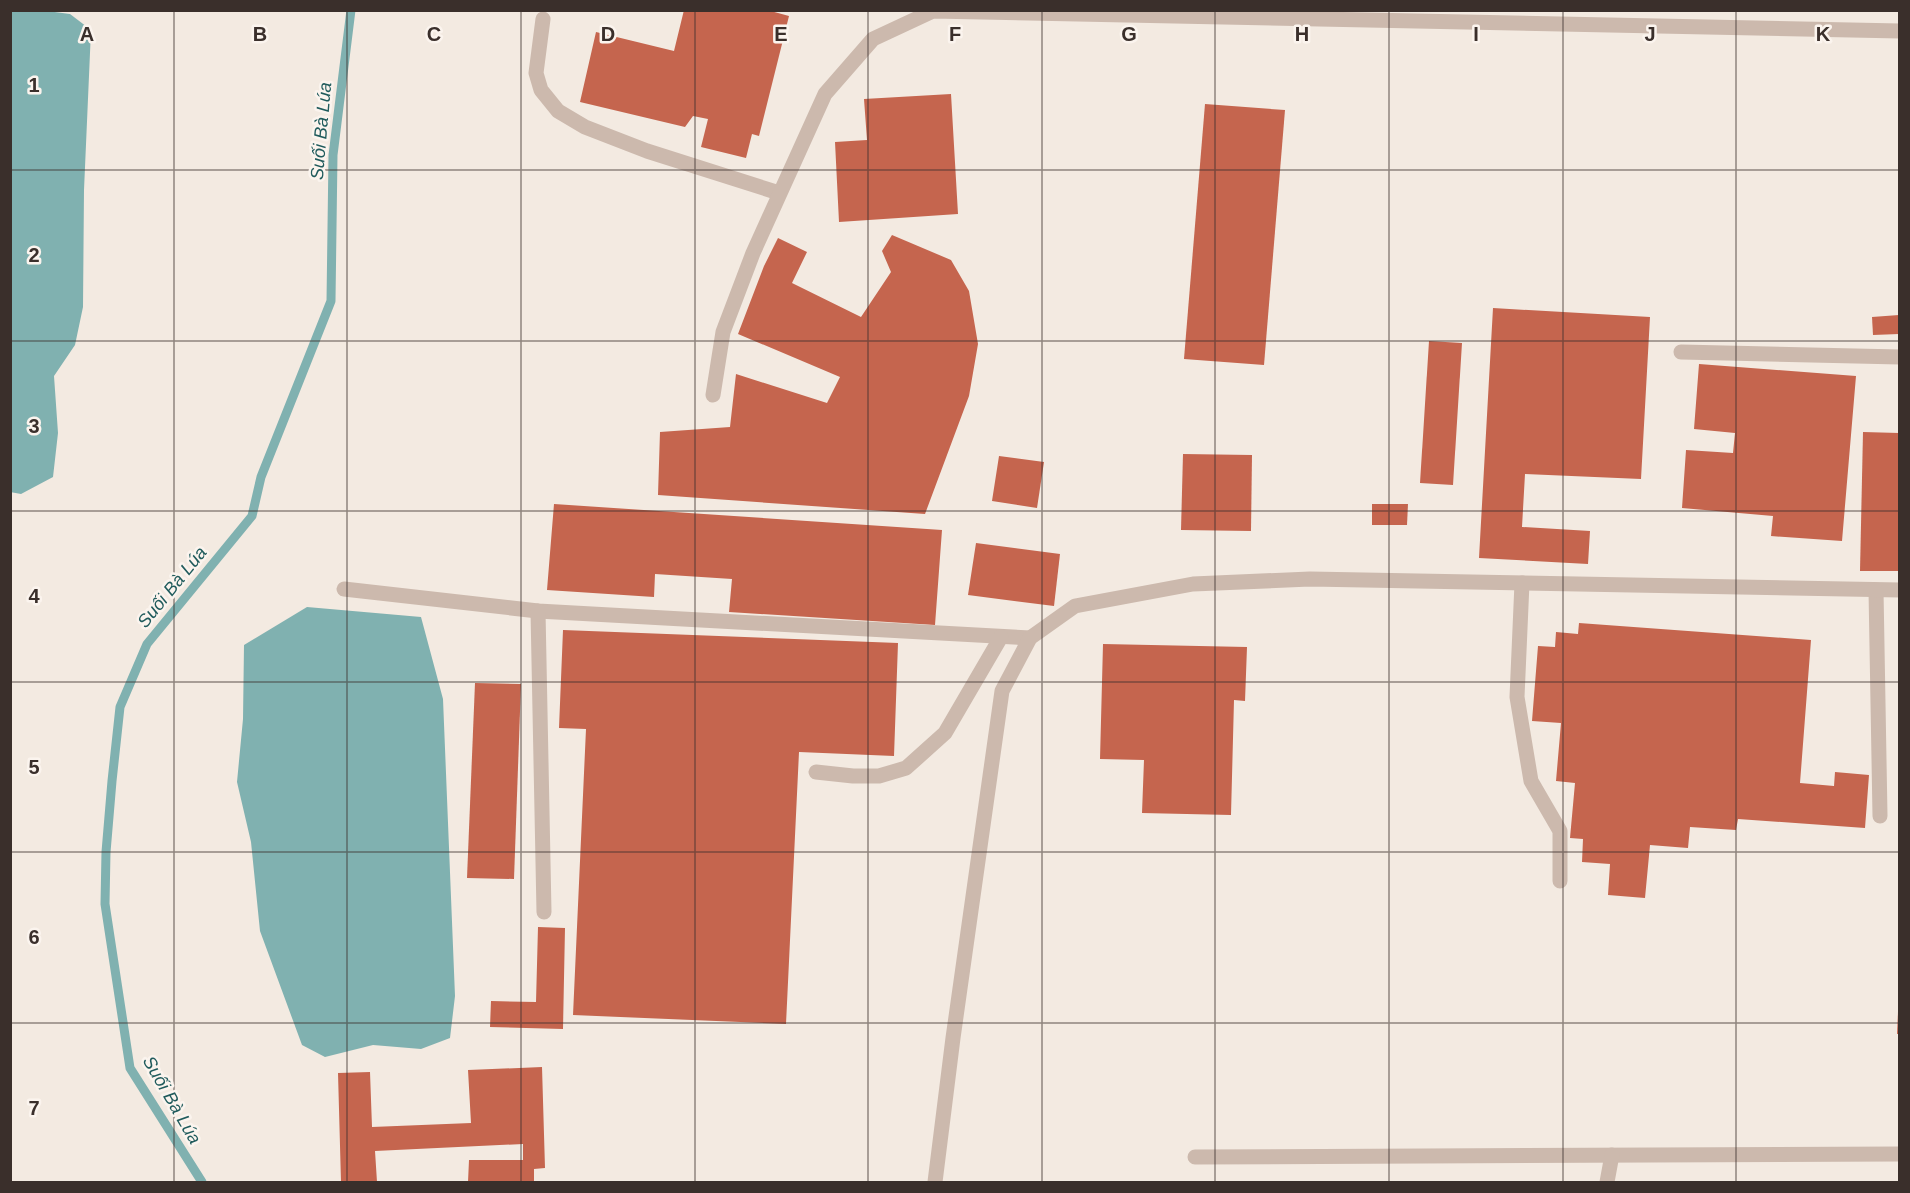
<svg xmlns="http://www.w3.org/2000/svg" width="1910" height="1193" font-family="Arial,sans-serif">
<rect width="100%" height="100%" fill="#f3eae1"/>
<g fill="#80b1b0">
<polygon points="10,11 47,11 70,14 91,30 84,190 83,307 75,345 54,376 58,433 53,477 21,494 10,492"/>
<polygon points="307,607 421,617 443,699 455,996 450,1038 421,1049 373,1045 325,1057 302,1045 260,931 251,842 237,782 243,719 244,645"/>
</g>
<g fill="none" stroke-linecap="round" stroke-linejoin="round">
<polyline stroke="#80b1b0" stroke-width="9" points="202,1182 130,1068 105,904 106,852 112,781 120,707 147,644 252,516 261,477 331,301 333,155 351,10"/>
</g>
<g fill="#c5654e">
<polygon points="684,10 767,10 789,16 759,136 752,134 746,158 701,147 708,119 693,116 685,127 580,102 596,32 674,51"/>
<polygon points="951,94 958,214 839,222 835,142 867,140 864,99"/>
<polygon points="1205,104 1285,110 1264,365 1184,359"/>
<polygon points="892,235 951,260 969,291 978,344 969,396 925,514 658,495 660,432 730,427 736,374 827,403 840,377 738,334 764,266 778,238 807,252 792,283 861,317 891,272 882,251"/>
<polygon points="1493,308 1650,317 1641,479 1525,474 1522,527 1590,531 1588,564 1479,558"/>
<polygon points="1899,315 1899,334 1873,335 1872,317"/>
<polygon points="1429,341 1462,343 1453,485 1420,483"/>
<polygon points="1699,364 1856,376 1842,541 1771,536 1773,516 1682,508 1686,450 1733,453 1735,433 1694,429"/>
<polygon points="1863,432 1899,433 1899,571 1860,571"/>
<polygon points="1183,454 1252,455 1251,531 1181,530"/>
<polygon points="999,456 1044,462 1037,508 992,501"/>
<polygon points="554,504 942,530 935,625 729,612 732,579 655,574 654,597 547,590"/>
<polygon points="1372,504 1408,504 1407,525 1372,525"/>
<polygon points="976,543 1060,554 1054,606 968,595"/>
<polygon points="1579,623 1811,640 1800,783 1834,786 1835,772 1869,775 1865,828 1738,819 1736,830 1690,827 1688,848 1650,845 1645,898 1608,895 1610,864 1582,862 1583,839 1570,838 1575,783 1556,781 1561,723 1532,721 1538,646 1555,647 1556,632 1578,634"/>
<polygon points="563,630 898,643 894,756 799,752 786,1024 573,1015 586,729 559,728"/>
<polygon points="1103,644 1247,647 1245,701 1234,700 1231,815 1142,813 1144,760 1100,759"/>
<polygon points="475,683 521,684 514,879 467,878"/>
<polygon points="538,927 565,928 563,1029 490,1027 491,1001 536,1002"/>
<polygon points="1898,1012 1899,1012 1899,1034 1897,1034"/>
<polygon points="542,1067 545,1168 534,1169 534,1182 468,1182 469,1160 523,1160 523,1144 375,1151 377,1182 341,1182 338,1073 370,1072 372,1127 471,1123 468,1070"/>
</g>
<g fill="none" stroke-linecap="round" stroke-linejoin="round">
<g stroke="#ccb9ad" stroke-width="15">
<polyline points="543,19 536,73 541,90 558,111 585,127 647,151 779,193"/>
<polyline points="1681,352 1900,357"/>
<polyline points="713,395 723,332 753,253 825,94 873,39 933,11 1900,31"/>
<polyline points="1522,583 1517,697 1531,781 1560,831 1560,881"/>
<polyline points="344,589 538,611 1030,638"/>
<polyline points="1876,590 1880,816"/>
<polyline points="538,611 544,912"/>
<polyline points="816,772 853,776 879,776 906,768 945,733 1001,637"/>
<polyline points="1195,1157 1900,1154"/>
<polyline points="935,1182 953,1038 1002,691 1030,638 1075,606 1193,584 1310,579 1900,590"/>
<polyline points="1607,1182 1612,1155"/>
</g>
</g>
<path fill="none" stroke="#3a2f2b" stroke-width="1.5" stroke-opacity="0.55" d="M174 10V1182M347 10V1182M521 10V1182M695 10V1182M868 10V1182M1042 10V1182M1215 10V1182M1389 10V1182M1563 10V1182M1736 10V1182M10 170H1900M10 341H1900M10 511H1900M10 682H1900M10 852H1900M10 1023H1900"/>
<g text-anchor="middle" dominant-baseline="central" stroke-width="5" stroke-linejoin="round" paint-order="stroke">
<g font-size="18" font-style="italic" fill="#205b5c" stroke="#fbf4ee">
<text transform="translate(321 131) rotate(-85)">Suối Bà Lúa</text>
<text transform="translate(172 587) rotate(-51)">Suối Bà Lúa</text>
<text transform="translate(172 1100) rotate(60)">Suối Bà Lúa</text>
</g>
</g>
<g font-size="20" text-anchor="middle" font-weight="bold" fill="#3a2f2b" stroke="#fbf4ee" stroke-width="5" stroke-linejoin="round" paint-order="stroke">
<text x="87" y="41">A</text>
<text x="260" y="41">B</text>
<text x="434" y="41">C</text>
<text x="608" y="41">D</text>
<text x="781" y="41">E</text>
<text x="955" y="41">F</text>
<text x="1129" y="41">G</text>
<text x="1302" y="41">H</text>
<text x="1476" y="41">I</text>
<text x="1650" y="41">J</text>
<text x="1823" y="41">K</text>
<text x="34" y="92">1</text>
<text x="34" y="262">2</text>
<text x="34" y="433">3</text>
<text x="34" y="603">4</text>
<text x="34" y="774">5</text>
<text x="34" y="944">6</text>
<text x="34" y="1115">7</text>
</g>
<rect width="1910" height="1193" fill="none" stroke="#3a2f2b" stroke-width="24"/>
</svg>
